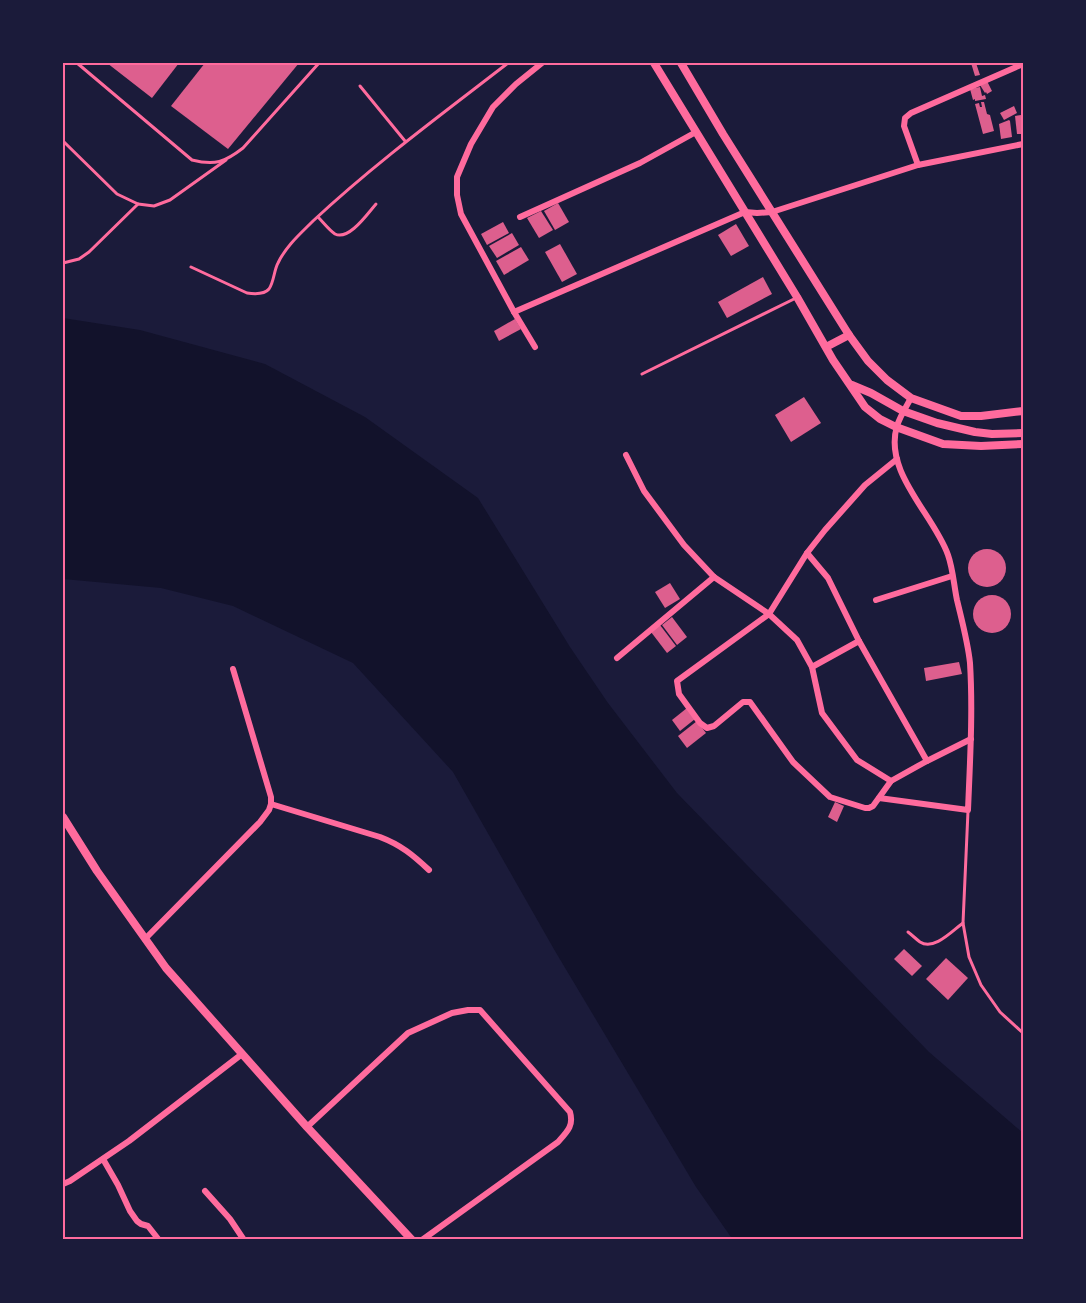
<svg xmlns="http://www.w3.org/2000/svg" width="1086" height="1303" font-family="Bitter,serif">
<rect width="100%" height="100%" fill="#1b1b3a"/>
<polygon fill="#12122b" points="63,318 140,330 265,364 365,417 478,498 570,647 608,703 677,793 929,1052 1023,1133 1023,1240 733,1240 696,1187 555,951 453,772 353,663 233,606 161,588 63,579"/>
<g fill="#dd5f8e">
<polygon points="107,63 179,63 152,98"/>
<polygon points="205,63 299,63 228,149 171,106"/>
<polygon points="971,63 976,63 980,75 975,76"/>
<polygon points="987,81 992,91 987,94 986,92 985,93 980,85"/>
<polygon points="980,87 982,96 985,95 986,99 975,101 975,99 973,100 970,89"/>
<polygon points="981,102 984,102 987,114 990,115 994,131 983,134 975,104 979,103 980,107 982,107"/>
<polygon points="1014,106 1017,113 1004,120 1000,113"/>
<polygon points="1021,115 1023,134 1017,134 1015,116"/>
<polygon points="1009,120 1010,121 1012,137 1001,139 999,124"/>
<polygon points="558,203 569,222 555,230 544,211"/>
<polygon points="541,211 553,230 539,238 527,218"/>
<polygon points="503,222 509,233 487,245 481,234"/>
<polygon points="736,224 749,246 731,256 718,235"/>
<polygon points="512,233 519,245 497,258 489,246"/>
<polygon points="560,244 577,274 562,282 545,252"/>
<polygon points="521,247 529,260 504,275 496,261"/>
<polygon points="763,277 772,294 727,318 718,302"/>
<polygon points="515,319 521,329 499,341 494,331"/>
<polygon points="804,397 821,423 791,442 775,415"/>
<circle cx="987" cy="568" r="19"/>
<polygon points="670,583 680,599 665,608 655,592"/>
<circle cx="992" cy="614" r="19"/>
<polygon points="672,617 687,637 677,645 662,625"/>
<polygon points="660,625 676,646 667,653 651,632"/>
<polygon points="959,662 962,674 926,681 924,668"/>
<polygon points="687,708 695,719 680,731 672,720"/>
<polygon points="697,721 706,733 687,748 678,736"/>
<polygon points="835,802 844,806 837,822 828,817"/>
<polygon points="904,949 922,966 912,976 894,959"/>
<polygon points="946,958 968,978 948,1000 926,979"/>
</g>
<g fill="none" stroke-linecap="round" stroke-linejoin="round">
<g stroke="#ff6b9d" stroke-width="3">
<path d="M77 63 192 160C215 166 225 162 243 148L319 63"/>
<polyline points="360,86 405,141"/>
<polyline points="63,141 117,194 138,204 154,206 170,200 226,160"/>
<path d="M318 217C323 222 329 230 335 234 349 241 368 213 376 204"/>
<polyline points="63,263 79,259 89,252 138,204"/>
<path d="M191 267 247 293C254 294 264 295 269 289 274 282 274 270 278 263 286 246 300 234 313 221 374 164 442 114 508 63"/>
<polyline points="642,374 796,298"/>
<polyline points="968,811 963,923 969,957 981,985 1000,1012 1023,1033"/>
<path d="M908 932C912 935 916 939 920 942 934 951 952 931 963 923"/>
</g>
<g stroke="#ff6b9d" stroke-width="6">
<polyline points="918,165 904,126 905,118 911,113 1023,64"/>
<polyline points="520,217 640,163 696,132"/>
<polyline points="514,312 745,212 757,213 772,212 918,165 1023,144"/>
<polyline points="535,347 514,312 461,214 457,195 457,177 471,144 493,107 516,84 542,63"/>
<polyline points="626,455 644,491 684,545 714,577 769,614 797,640 812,667 822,713 857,760 891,781"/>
<polyline points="897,459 865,485 825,530 807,553 769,614 677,681 679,694 700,723 707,728 714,726 743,702 750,702 793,762 830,797 865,808 869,808 873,806 891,781 927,761 971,739"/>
<polyline points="807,553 828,578 859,641 927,761"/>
<polyline points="876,600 952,576"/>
<polyline points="617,658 714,577"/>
<polyline points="812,667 859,641"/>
<path d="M879 798 968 810C970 761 973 712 970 663 968 643 962 621 957 600 954 586 953 569 948 555 934 515 883 472 897 426 900 416 906 407 911 398"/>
<path d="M271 804 380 837C401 845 413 855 429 870"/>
<polyline points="145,939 260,822 269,810 271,804 271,797 233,669"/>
<path d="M307 1127 408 1033 452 1013 468 1010H480L570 1112C574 1126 567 1132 558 1142L422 1240"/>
<polyline points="103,1159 118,1185 130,1211 137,1221 141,1224 148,1226 159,1240"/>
<polyline points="63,1184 70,1181 129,1141 242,1054"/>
<polyline points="205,1191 230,1219 244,1240"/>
</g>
<g stroke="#ff6b9d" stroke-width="8">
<polyline points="654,63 797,297 833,360 865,407 880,419 896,427 943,444 981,446 1023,444"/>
<polyline points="681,63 723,134 849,335 868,361 887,380 911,398 961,416 981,416 1023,411"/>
<polyline points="826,347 849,335"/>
<polyline points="852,385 871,393 903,411 937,423 975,432 992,434 1023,433"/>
<polyline points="63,817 97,871 166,968 307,1127 412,1240"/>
</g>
</g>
<rect width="1086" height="1303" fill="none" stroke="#1b1b3a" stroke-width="129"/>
<rect x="64" y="64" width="958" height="1174" fill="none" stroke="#ff6b9d" stroke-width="2"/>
</svg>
